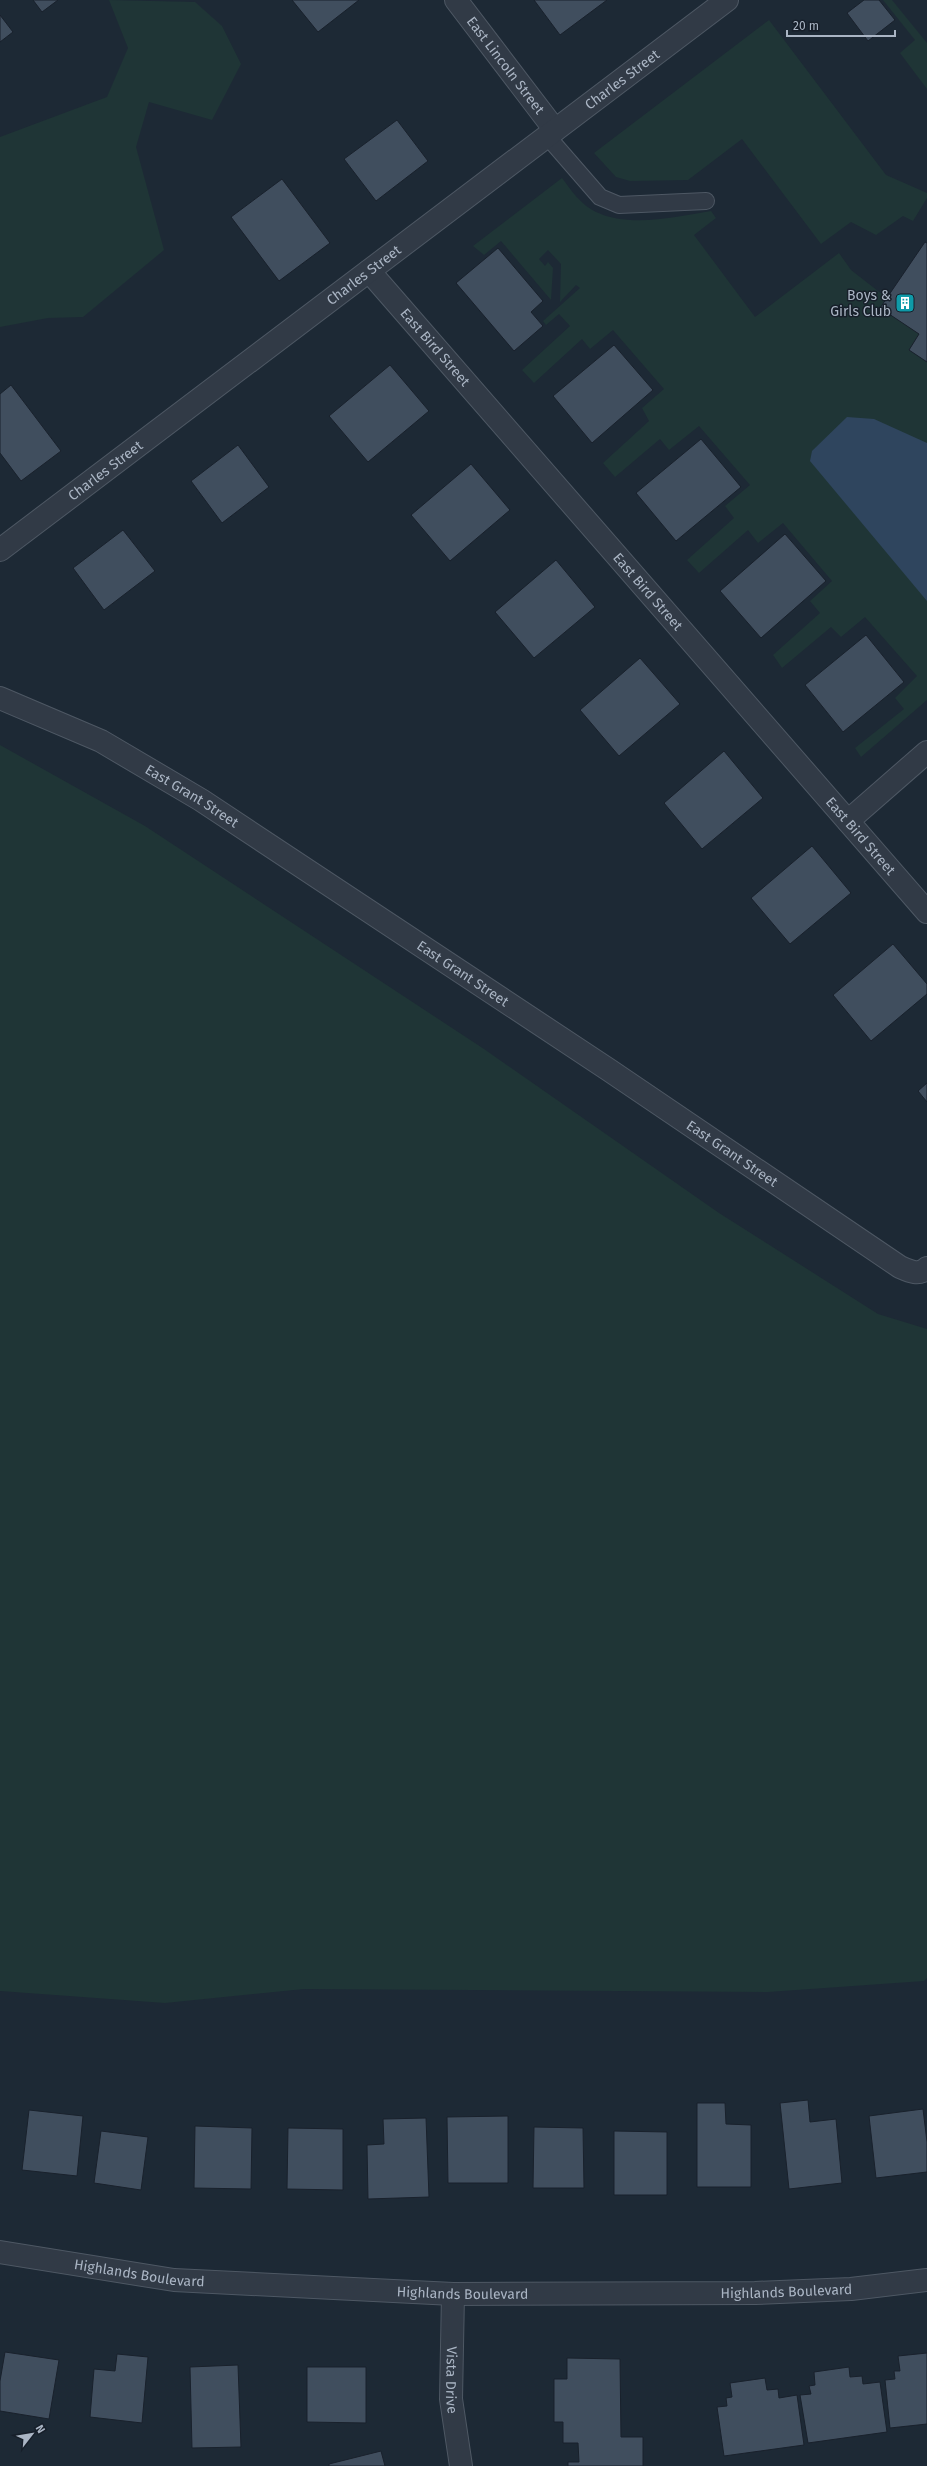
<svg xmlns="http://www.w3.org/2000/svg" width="927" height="2466" font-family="'Fira Sans',sans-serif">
<rect width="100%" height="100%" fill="#1d2935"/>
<g fill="#1f3536">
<polygon points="109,0 195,2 222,26 241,64 212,120 149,102 136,147 164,250 83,317 48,318 0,327 0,137 107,97 128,48"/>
<polygon points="883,0 892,0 927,43 927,89 900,53 915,40"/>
<polygon points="769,20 886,175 927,193 927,198 913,221 903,216 876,235 851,222 821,244 742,139 688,180 630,181 616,177 594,153"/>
<path d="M562 178C571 190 581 205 596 212 630 228 675 217 711 211L716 218 694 235 755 317 839 253 851 270 887 298 881 308 919 334 909 350 927 362V700L861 757 855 748 904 709 895 698 917 676 865 617 841 637 831 627 782 668 773 655 820 613 810 601 832 581 783 523 758 543 748 530 699 573 687 560 734 518 725 506 750 485 699 426 669 450 660 439 615 477 603 463 649 421 642 408 664 389 613 330 590 349 582 339 534 383 522 370 570 326 559 314 546 325 543 321 580 288 576 285 560 302 561 264 548 250 539 259 545 266 548 262 553 268 551 300 501 241 484 255 473 246Z"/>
<polygon points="0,745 145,826 484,1049 719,1213 878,1314 927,1329 927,1978 924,1981 768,1992 304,1989 165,2003 0,1991"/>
</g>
<polygon fill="#2f455e" points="847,417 874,419 927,443 927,601 810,461 812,451"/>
<g fill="#404e5e" stroke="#19212c">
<polygon points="33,0 58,0 42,12"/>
<polygon points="292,0 359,0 318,32"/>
<polygon points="534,0 607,0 560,35"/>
<polygon points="864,0 879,0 895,20 868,41 847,13"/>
<polygon points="0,15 13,32 0,42"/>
<polygon points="397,120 428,161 376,201 344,159"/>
<polygon points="282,179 330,243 279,281 231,217"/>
<polygon points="925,242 927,243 927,362 909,350 919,334 880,308"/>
<polygon points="498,248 543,301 531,312 543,326 514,351 456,283"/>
<polygon points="614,345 653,390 592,443 553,396"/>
<polygon points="390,365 429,411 368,462 329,416"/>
<polygon points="11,385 61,451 21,481 0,453 0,394"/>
<polygon points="701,439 741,487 676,541 636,493"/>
<polygon points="238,445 269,487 222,523 191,481"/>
<polygon points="471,464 510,510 450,561 411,515"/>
<polygon points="123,530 155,571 104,610 73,568"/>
<polygon points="785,534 826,581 761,638 720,591"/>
<polygon points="556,560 595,607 534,658 495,612"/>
<polygon points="866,635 904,682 843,732 805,685"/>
<polygon points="640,658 680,704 619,756 580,710"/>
<polygon points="724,751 763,798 702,849 664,803"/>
<polygon points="812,846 851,893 790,944 751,898"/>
<polygon points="893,944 927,984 927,994 871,1041 833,995"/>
<polygon points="927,1083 927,1102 918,1091"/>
<polygon points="808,2100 810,2122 836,2119 842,2183 789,2189 780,2103"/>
<polygon points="697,2103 725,2103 726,2124 751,2125 751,2187 697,2187"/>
<polygon points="923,2109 927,2142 927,2172 876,2178 869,2116"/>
<polygon points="29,2110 83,2116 77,2176 22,2170"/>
<polygon points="508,2116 508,2183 448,2183 447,2117"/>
<polygon points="426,2118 429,2197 368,2199 367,2145 384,2144 383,2119"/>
<polygon points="195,2126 252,2128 251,2189 194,2188"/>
<polygon points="534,2127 583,2128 584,2188 533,2188"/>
<polygon points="288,2128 343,2129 343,2190 287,2189"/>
<polygon points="101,2131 148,2137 141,2190 94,2183"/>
<polygon points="614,2131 667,2132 667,2195 614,2195"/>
<polygon points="5,2352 59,2360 49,2419 0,2411 0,2381"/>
<polygon points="927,2353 927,2424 890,2428 885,2380 895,2379 894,2371 900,2371 898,2356"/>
<polygon points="117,2354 148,2357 142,2423 90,2417 94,2369 115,2371"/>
<polygon points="567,2358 620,2359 621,2437 643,2437 643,2466 568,2466 568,2462 579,2462 578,2443 563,2443 563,2422 554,2422 554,2379 567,2379"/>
<polygon points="238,2365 241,2447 192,2448 190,2367"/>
<polygon points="307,2367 366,2367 366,2423 307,2422"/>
<polygon points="849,2367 850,2377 862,2376 863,2384 880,2382 887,2432 808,2443 800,2395 811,2394 809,2386 815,2385 814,2372"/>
<polygon points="765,2378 767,2390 778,2389 779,2398 797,2395 804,2445 724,2456 717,2407 727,2406 726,2398 732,2397 730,2383"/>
<polygon points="381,2451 385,2466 329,2466 329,2464"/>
</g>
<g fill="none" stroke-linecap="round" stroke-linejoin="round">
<defs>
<polyline id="service" points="547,136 600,197 619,205 706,201"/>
<g id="minor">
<path id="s1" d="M456 0 555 130"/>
<path id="s2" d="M369 271 927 912"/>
<path id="s3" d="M0 550 727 0"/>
<path id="s4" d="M0 698 101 741 201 800 609 1070 900 1267C909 1271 919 1276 927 1268"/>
<polyline points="848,821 927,752"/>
<path id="s5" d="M0 2252 174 2280 453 2294 755 2293 851 2289 927 2280"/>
<path id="s6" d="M453 2294 451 2399 461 2466"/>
</g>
</defs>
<use href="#service" stroke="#4e5864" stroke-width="18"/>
<use href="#minor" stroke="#4e5864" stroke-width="24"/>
<use href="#service" stroke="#313a46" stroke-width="16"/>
<use href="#minor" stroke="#313a46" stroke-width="22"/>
</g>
<defs>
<symbol id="building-square" viewBox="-11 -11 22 22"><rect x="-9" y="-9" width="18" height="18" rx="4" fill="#0f9aa8" stroke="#171f2a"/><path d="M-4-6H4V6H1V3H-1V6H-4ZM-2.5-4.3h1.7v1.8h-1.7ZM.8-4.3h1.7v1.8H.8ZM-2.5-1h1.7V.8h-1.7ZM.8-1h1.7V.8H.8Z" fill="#fff"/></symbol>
</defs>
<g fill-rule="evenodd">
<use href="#building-square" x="894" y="292" width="22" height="22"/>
</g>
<g text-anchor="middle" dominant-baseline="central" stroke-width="3" stroke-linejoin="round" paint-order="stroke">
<g font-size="14" fill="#aab5c4" stroke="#171f2a">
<text stroke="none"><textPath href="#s1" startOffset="82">East Lincoln Street</textPath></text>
<text stroke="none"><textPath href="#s3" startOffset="780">Charles Street</textPath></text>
<text stroke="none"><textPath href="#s3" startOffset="456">Charles Street</textPath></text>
<text stroke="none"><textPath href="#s2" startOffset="101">East Bird Street</textPath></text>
<text stroke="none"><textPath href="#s3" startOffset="132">Charles Street</textPath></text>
<text stroke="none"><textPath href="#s2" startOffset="425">East Bird Street</textPath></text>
<text stroke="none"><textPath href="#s4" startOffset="216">East Grant Street</textPath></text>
<text stroke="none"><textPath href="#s2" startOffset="749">East Bird Street</textPath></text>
<text stroke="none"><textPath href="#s4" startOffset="540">East Grant Street</textPath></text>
<text stroke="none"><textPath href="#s4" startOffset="864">East Grant Street</textPath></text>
<text stroke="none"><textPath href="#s5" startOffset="141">Highlands Boulevard</textPath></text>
<text stroke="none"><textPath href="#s5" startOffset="789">Highlands Boulevard</textPath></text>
<text stroke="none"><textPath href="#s5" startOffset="465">Highlands Boulevard</textPath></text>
<text stroke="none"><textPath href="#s6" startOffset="86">Vista Drive</textPath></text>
</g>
<g font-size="14" fill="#aab5c4" stroke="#171f2a" text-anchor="end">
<text x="891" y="295">Boys &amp;<tspan x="891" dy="16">Girls Club</tspan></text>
</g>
</g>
<g transform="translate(32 2434) rotate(59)" stroke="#171f2a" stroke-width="3" paint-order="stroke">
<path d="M0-3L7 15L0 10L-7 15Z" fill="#aab5c4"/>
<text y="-6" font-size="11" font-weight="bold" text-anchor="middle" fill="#aab5c4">N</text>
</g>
<path d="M787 30v6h108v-6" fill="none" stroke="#aab5c4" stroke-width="2"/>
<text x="793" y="30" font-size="12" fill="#aab5c4" stroke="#171f2a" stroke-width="3" paint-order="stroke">20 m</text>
</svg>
